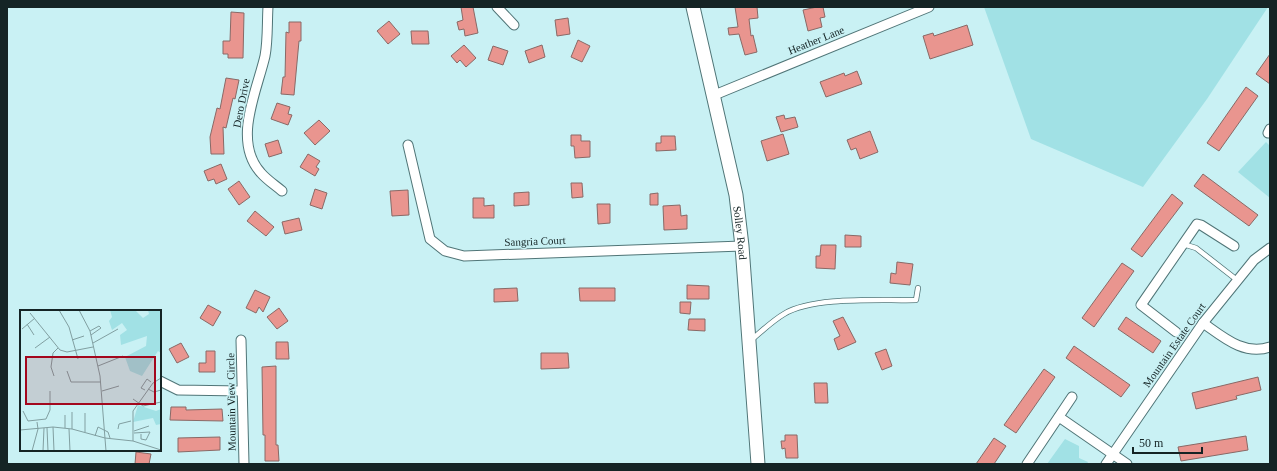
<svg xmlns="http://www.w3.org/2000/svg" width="1277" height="471" font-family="Georgia,serif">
<rect width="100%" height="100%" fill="#c9f1f4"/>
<g fill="#a1e1e5">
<polygon points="984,7 1268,7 1207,99 1143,187 1031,139"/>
<polygon points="1266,142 1270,146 1270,198 1238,172"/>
<polygon points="1065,439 1079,446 1079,458 1088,462 1087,464 1047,464"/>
</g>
<g fill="#e9958f" stroke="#896966">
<polygon points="461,7 473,7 478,33 465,36 464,29 459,30 457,22 463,20"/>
<polygon points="735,7 757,7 758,18 749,19 751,36 753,35 757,52 745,55 739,34 729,35 728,28 738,27"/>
<polygon points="817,7 823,7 825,17 820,18 822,27 808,31 803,10"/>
<polygon points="231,12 244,13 243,58 228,58 228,54 223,54 223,41 230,41"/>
<polygon points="568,18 570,34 557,36 555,20"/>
<polygon points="389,21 400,34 388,44 377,31"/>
<polygon points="289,22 301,22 301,41 299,41 294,95 281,94 283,77 285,77 286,32 289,33"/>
<polygon points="967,25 973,45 930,59 923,36 933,33 934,36"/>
<polygon points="411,31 428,31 429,44 412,44"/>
<polygon points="578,40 590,46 582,62 571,57"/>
<polygon points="464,45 476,58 466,67 460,60 457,63 451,56"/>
<polygon points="542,45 545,57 529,63 525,51"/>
<polygon points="493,46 508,51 503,65 488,60"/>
<polygon points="1270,54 1270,84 1256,74"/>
<polygon points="857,71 862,84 826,97 820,82 844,73 845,76"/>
<polygon points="226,78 239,80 235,99 233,98 226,128 223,127 224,154 211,154 210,137 217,108 220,109"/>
<polygon points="1246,87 1258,96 1219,151 1207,143"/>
<polygon points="277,103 290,107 288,114 292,115 288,125 271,119"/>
<polygon points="784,115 785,119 795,117 798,127 781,132 776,117"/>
<polygon points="319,120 330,131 315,145 304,133"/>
<polygon points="870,131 878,152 860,159 856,148 851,150 847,140"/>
<polygon points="783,134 789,154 767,161 761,141"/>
<polygon points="571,135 581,135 581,141 590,141 590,157 575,158 574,146 571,146"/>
<polygon points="661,136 675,136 676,150 656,151 656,143 661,143"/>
<polygon points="278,140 282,153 269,157 265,144"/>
<polygon points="308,154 320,161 316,167 319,169 315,176 300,167"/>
<polygon points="221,164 227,179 216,184 214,179 208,181 204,171"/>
<polygon points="1203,174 1258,215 1249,226 1194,186"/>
<polygon points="239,181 250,197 239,205 228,189"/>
<polygon points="571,183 582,183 583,197 572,198"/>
<polygon points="315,189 327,193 322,209 310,205"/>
<polygon points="408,190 409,215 392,216 390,191"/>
<polygon points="529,192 529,205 514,206 514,193"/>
<polygon points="658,193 658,205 650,205 650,194"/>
<polygon points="1172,194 1183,203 1142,257 1131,249"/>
<polygon points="473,198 484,198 484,206 494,205 494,218 473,218"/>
<polygon points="597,204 610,204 610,223 598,224"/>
<polygon points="680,205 681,216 687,215 687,229 664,230 663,206"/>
<polygon points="255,211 274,227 266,236 247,221"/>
<polygon points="299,218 302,230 285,234 282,222"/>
<polygon points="845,235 861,236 861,247 845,247"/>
<polygon points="821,245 836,245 835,269 816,268 816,256 820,256"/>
<polygon points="897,262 913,264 910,285 890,283 891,273 896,274"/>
<polygon points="1122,263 1134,271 1094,327 1082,318"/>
<polygon points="687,285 709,286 709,299 687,299"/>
<polygon points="517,288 518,301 494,302 494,289"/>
<polygon points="579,288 615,288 615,301 580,301"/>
<polygon points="255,290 270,297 263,312 259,307 256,313 246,308"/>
<polygon points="680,302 691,302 690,314 680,313"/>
<polygon points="208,305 221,312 213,326 200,318"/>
<polygon points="279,308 288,321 277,329 267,317"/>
<polygon points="843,317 856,342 838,350 834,339 840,336 833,321"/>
<polygon points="1126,317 1161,341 1153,353 1118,329"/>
<polygon points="689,319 705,319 705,331 688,330"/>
<polygon points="276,342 288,342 289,359 276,359"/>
<polygon points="181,343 189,357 177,363 169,349"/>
<polygon points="1074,346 1130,385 1121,397 1066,358"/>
<polygon points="886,349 892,366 882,370 875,353"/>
<polygon points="206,351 215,351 215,372 199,372 199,363 206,363"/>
<polygon points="541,353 568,353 569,368 541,369"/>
<polygon points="276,366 276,445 278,445 279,461 265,461 265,435 263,435 262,367"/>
<polygon points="1044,369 1055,377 1016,433 1004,425"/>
<polygon points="1258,377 1261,390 1236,396 1237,399 1196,409 1192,393"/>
<polygon points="814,383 827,383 828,403 815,403"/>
<polygon points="171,407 186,407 186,410 222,409 223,421 170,420"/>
<polygon points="785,435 797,435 798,458 786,458 785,448 782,449 781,441 785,441"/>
<polygon points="1246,436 1248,450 1181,461 1178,447"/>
<polygon points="220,437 220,450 178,452 178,438"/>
<polygon points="994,438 1006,446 994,464 976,464"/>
<polygon points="136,452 151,454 149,464 135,464"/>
</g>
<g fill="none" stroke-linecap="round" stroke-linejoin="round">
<defs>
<g id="lane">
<polyline points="1183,244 1196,248 1237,280"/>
<path d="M750 341C761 332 772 321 784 314 814 296 881 301 916 300L918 288"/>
</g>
<g id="street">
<path d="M268 7C267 23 268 40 265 56 257 91 232 141 261 173 267 180 275 185 282 191"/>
<polyline points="497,7 514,25"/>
<polyline points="712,96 929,7"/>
<polyline points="1268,133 1270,129"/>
<polyline points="408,145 430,239 445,251 464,256 742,246"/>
<path d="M1203 323C1223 337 1244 356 1270 347"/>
<polyline points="1176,332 1141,305 1197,224 1201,225 1234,246"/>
<polyline points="241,340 244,464"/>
<polyline points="160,381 178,390 242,391"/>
<polyline points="1059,417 1127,464"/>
<polyline points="1027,464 1072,397"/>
<polyline points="1106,464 1203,323 1254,260 1270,248"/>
</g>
<g id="secondary">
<path id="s1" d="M693 7 736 195 742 246 758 464"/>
</g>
</defs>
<use href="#lane" stroke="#507577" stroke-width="6"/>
<use href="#street" stroke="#507577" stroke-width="11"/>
<use href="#secondary" stroke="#507577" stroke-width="15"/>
<use href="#lane" stroke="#fff" stroke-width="4.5"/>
<use href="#street" stroke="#fff" stroke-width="9"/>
<use href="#secondary" stroke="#fff" stroke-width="13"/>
</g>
<g text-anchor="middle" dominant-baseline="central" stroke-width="3" stroke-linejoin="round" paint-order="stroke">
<g font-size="11" fill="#152425" stroke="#c9f1f4">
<text transform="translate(816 40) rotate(-22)">Heather Lane</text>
<text transform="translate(241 103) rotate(-79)">Dero Drive</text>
<text stroke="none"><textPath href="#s1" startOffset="231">Solley Road</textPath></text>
<text transform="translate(535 241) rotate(-2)">Sangria Court</text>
<text transform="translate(1174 345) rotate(-55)">Mountain Estate Court</text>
<text transform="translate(231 402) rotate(-91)">Mountain View Circle</text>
</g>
</g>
<g transform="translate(20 310)">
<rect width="141" height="141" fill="#c9f1f4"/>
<path d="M90 0H115L123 8 129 4 128 0H141V43L138 41 122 66 110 61 105 47 126 36 127 26 101 35 100 25 107 20 102 13 92 20 89 11 92 7ZM118 95 136 101 141 99V114L136 115 133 108 113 112Z" fill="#a1e1e5"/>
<path fill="none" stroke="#819fa1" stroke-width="1" d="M39 0 49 17 58 49M59 0 70 21 80 66 86 141M10 3 40 40 47 42 73 37M7 14 14 25M2 19 15 8M70 21 79 16 81 18 71 25M52 30 64 26M73 33 98 19M15 38 30 27M78 56 103 46M47 61 51 72H81M34 66 31 57 33 43 38 38M128 79 134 82 141 80M125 80 121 78 127 69 131 72M82 81 99 76M113 89 123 96 141 92M3 101 8 111 26 109 30 100V81M65 103V122M45 105V118M33 117 34 141M27 118 28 141M49 119 50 141M52 119V102M98 119 99 114 111 111M0 120 33 117 52 119 85 128 113 131 141 140M114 121 129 116M114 123 130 122 126 130 121 129V124M75 126 78 117 88 122 90 128M113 131V101L133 73 141 68M12 141 18 119 17 112M23 141 24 118"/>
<path fill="#a3071d" fill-opacity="0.15" stroke="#a3071d" stroke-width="2" d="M6 47H135V94H6Z"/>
<rect width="141" height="141" fill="none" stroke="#152425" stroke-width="2"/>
</g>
<rect width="1277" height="471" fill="none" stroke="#152425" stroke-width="16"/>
<path d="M1133 447v6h69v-6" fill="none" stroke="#152425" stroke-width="2"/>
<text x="1139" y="447" font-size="12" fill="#152425" stroke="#c9f1f4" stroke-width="3" paint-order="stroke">50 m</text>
</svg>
